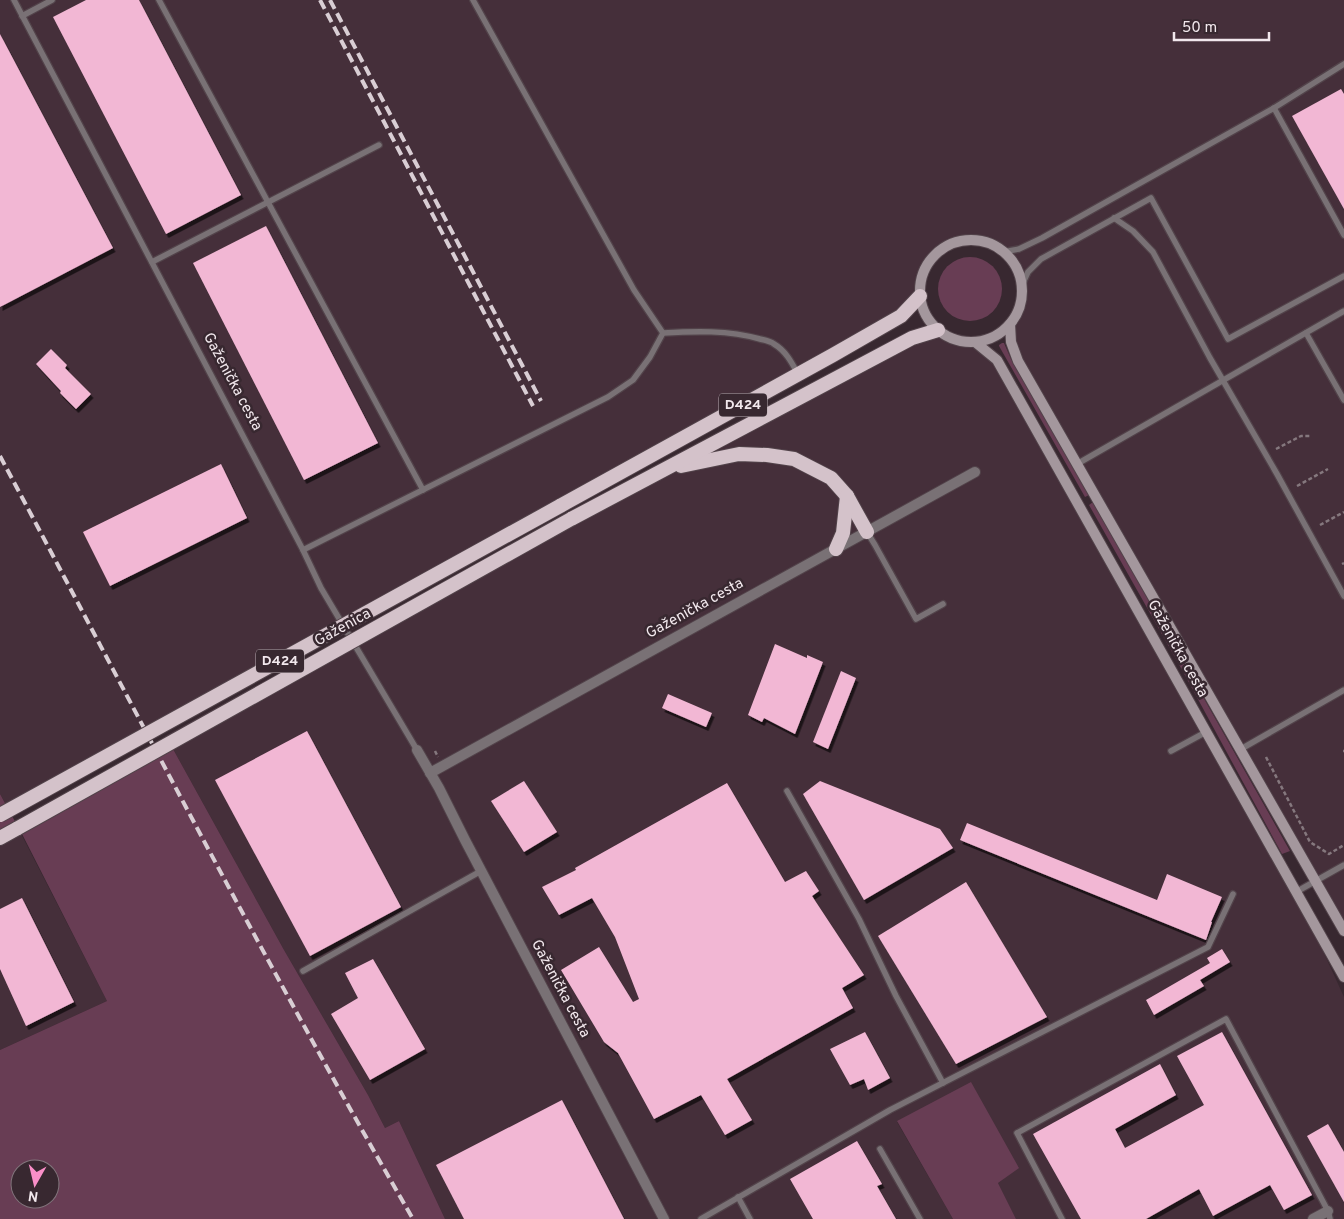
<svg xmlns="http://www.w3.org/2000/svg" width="1344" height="1219" font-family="Overpass,sans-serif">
<defs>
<filter id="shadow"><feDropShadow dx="2.5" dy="4" stdDeviation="0" flood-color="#0009"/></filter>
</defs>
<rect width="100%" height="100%" fill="#382830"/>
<g fill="#452f3a">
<polygon points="0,0 1344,0 1344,918 1338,921 1018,361 1010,324 1015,316 1019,307 1021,297 1021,287 1016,268 1003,252 995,247 986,243 976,241 966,241 956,243 947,246 939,252 926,267 922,276 920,296 901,316 9,810 0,794"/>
<polygon points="938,330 975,342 997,360 1296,892 1344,997 1344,1219 1016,1219 998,1183 1019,1167 897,1122 953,1219 445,1219 399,1121 385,1128 368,1095 284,950 173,749 165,736 349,635 912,338"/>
<polygon points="18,828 107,1001 0,1050 0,838"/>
</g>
<g fill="#683d54" fill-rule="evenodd">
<circle cx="970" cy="289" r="32"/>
<polygon points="1002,343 1004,343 1011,359 1089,495 1085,497 999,346 999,345"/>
<polygon points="1093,502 1290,851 1282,854 1181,668 1089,505"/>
<path d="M173 749 284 950 368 1095 385 1128 399 1121 445 1219H0V1050L107 1001 19 828 0 838V794L18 827ZM20 1169H50V1199H20Z"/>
<polygon points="971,1082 1019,1168 998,1183 1016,1219 953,1219 897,1121"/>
</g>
<g fill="#f2b7d4" filter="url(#shadow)">
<polygon points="86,0 139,0 241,195 166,234 53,17"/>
<polygon points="0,34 113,248 0,307"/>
<polygon points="1341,89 1344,94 1344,209 1292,116"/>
<polygon points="266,226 378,443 304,480 193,263"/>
<polygon points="51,349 67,365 65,368 91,394 76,409 60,393 61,391 36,364"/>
<polygon points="221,464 247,518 110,586 83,532"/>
<polygon points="775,644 807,658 807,655 823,662 795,734 764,718 762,722 748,715"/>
<polygon points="841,671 856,678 828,749 813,742"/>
<polygon points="668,694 712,713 706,727 662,708"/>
<polygon points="307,731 401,907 310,956 215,780"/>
<polygon points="524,781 557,832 524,852 491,801"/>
<polygon points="820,781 940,829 953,848 864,900 803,794"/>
<polygon points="727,783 785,882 806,871 819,891 812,896 864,975 842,988 853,1008 727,1079 752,1120 725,1135 701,1095 654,1119 618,1053 604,1042 561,970 599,947 633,1002 639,999 615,937 592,898 559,915 542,887 576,870 575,868"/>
<polygon points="967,823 1157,900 1167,874 1222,897 1211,922 1212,922 1206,940 960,840"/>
<polygon points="966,882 1047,1017 956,1064 878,936"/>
<polygon points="22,898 74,1002 26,1026 0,969 0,909"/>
<polygon points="1222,949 1230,962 1200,980 1204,986 1154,1015 1146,1000 1210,963 1207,958"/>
<polygon points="373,959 425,1049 370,1080 331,1014 358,998 345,973"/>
<polygon points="865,1032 890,1078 868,1090 864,1079 850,1085 830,1049"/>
<polygon points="1222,1032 1312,1195 1284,1210 1270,1185 1213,1216 1199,1189 1146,1219 1081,1219 1033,1134 1160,1064 1176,1095 1115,1129 1125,1148 1204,1105 1177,1056"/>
<polygon points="562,1100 624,1219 464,1219 436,1165"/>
<polygon points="1328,1124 1344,1152 1344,1202 1307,1136"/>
<polygon points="857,1141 882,1184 877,1186 896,1219 813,1219 790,1179"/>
</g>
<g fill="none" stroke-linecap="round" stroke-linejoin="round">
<defs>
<g id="service">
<polyline points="14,0 303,550 321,588 417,750"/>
<polyline points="159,0 423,490"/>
<polyline points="473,0 634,290 663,333"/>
<polyline points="22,16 52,0"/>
<polyline points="1274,108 1344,235"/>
<polyline points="1114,218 1133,231 1153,252 1210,358 1277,474 1344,596"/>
<polyline points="1003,252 1019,249 1042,238 1274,108 1344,64"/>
<polyline points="152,262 379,145"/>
<polyline points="1021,287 1028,272 1041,259 1151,198 1228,339 1344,276"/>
<polyline points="1306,333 1344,400"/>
<polyline points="1077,464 1344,311"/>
<polyline points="867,532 875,545 916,619 943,604"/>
<path d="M303 550 608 397 633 380 650 357 663 333C695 331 728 330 760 339 764 340 770 341 774 344 786 351 792 363 798 374"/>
<polyline points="1241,749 1344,690"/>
<polyline points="1171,751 1206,732"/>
<polyline points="787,791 859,919 896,996 943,1083"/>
<polyline points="1296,892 1344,865"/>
<polyline points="303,971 481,871"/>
<polyline points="880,1149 920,1219"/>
<polyline points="738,1197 750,1219"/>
<polyline points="701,1219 890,1110 1208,947 1233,894"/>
<polyline points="1062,1219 1017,1133 1226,1019 1328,1211 1330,1219"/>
</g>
<g id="minor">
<polyline points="417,750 439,788 465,840 664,1219"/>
<polyline points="430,773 975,472"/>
<polyline points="1313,1219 1328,1211"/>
</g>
<g id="secondary">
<circle cx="971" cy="291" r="51"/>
<polyline points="1010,324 1011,342 1018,361 1344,931"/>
<polyline points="975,342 997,360 1344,977"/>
</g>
<g id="trunk">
<polyline points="681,466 739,454 767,455 794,459 831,478 847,496 867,532"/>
<polyline points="560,506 833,355 901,316 920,296"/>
<polyline points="571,519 912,338 938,330"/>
<polyline points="836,549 843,533 847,496"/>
<polyline points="0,838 18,828"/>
</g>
</defs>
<use href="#service" stroke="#52434a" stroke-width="8"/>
<use href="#minor" stroke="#52434a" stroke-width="12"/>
<use href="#secondary" stroke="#52434a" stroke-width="12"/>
<use href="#trunk" stroke="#52434a" stroke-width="16"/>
<g stroke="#85787e" stroke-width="2.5" stroke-dasharray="4 2.5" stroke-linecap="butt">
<polyline points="1276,449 1301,436 1310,436"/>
<polyline points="1297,486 1328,469"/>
<polyline points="1320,525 1344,512"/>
<polyline points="1342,564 1344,563"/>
<polyline points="435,751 438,757"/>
<polyline points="1343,751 1344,751"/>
<polyline points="1266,757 1310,842 1329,854 1344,845"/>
</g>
<use href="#service" stroke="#797175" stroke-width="5.5"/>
<use href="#minor" stroke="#797175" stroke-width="10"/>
<use href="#secondary" stroke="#a4979d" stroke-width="10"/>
<use href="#trunk" stroke="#d4c2ca" stroke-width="14"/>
<g stroke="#d9ced4" stroke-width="4" stroke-dasharray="10 5" stroke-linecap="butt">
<polyline points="320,0 533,406"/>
<polyline points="330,0 541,401"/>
<path d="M0 456C136 711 268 969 413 1219"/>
</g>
<defs>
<g id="trunk-bridge">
<polyline points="0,815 560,506"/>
<polyline points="18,828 571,519"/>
</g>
</defs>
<use href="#trunk-bridge" stroke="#52434a" stroke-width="16" stroke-linecap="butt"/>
<use href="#trunk-bridge" stroke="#d4c2ca" stroke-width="14"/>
</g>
<g text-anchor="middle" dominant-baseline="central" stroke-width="5" stroke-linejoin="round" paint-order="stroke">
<g fill="#382830" stroke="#baaeb4" stroke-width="1">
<rect x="719" y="393.5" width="48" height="23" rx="4"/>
<rect x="256" y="649.5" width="48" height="23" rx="4"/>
</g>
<g font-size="14" font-weight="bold" fill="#f2e8ed">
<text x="743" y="405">D424</text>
<text x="280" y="661">D424</text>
</g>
<g font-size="15" fill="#f2e8ed" stroke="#382830">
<text transform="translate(232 382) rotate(62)">Gaženička cesta</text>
<text transform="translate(695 609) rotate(-29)">Gaženička cesta</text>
<text transform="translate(343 628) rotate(-29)">Gaženica</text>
<text transform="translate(1177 649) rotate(61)">Gaženička cesta</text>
<text transform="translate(560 989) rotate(62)">Gaženička cesta</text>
</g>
</g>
<g transform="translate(35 1184) rotate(188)"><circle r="24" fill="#382830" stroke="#82757c"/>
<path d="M0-4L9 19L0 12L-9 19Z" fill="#fa8fc8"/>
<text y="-8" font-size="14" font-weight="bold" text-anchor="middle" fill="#f2e8ed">N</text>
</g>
<path d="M1174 32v8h95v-8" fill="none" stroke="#f2e8ed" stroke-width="2.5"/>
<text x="1182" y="32" font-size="15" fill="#f2e8ed" stroke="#382830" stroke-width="4" paint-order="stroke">50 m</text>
</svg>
